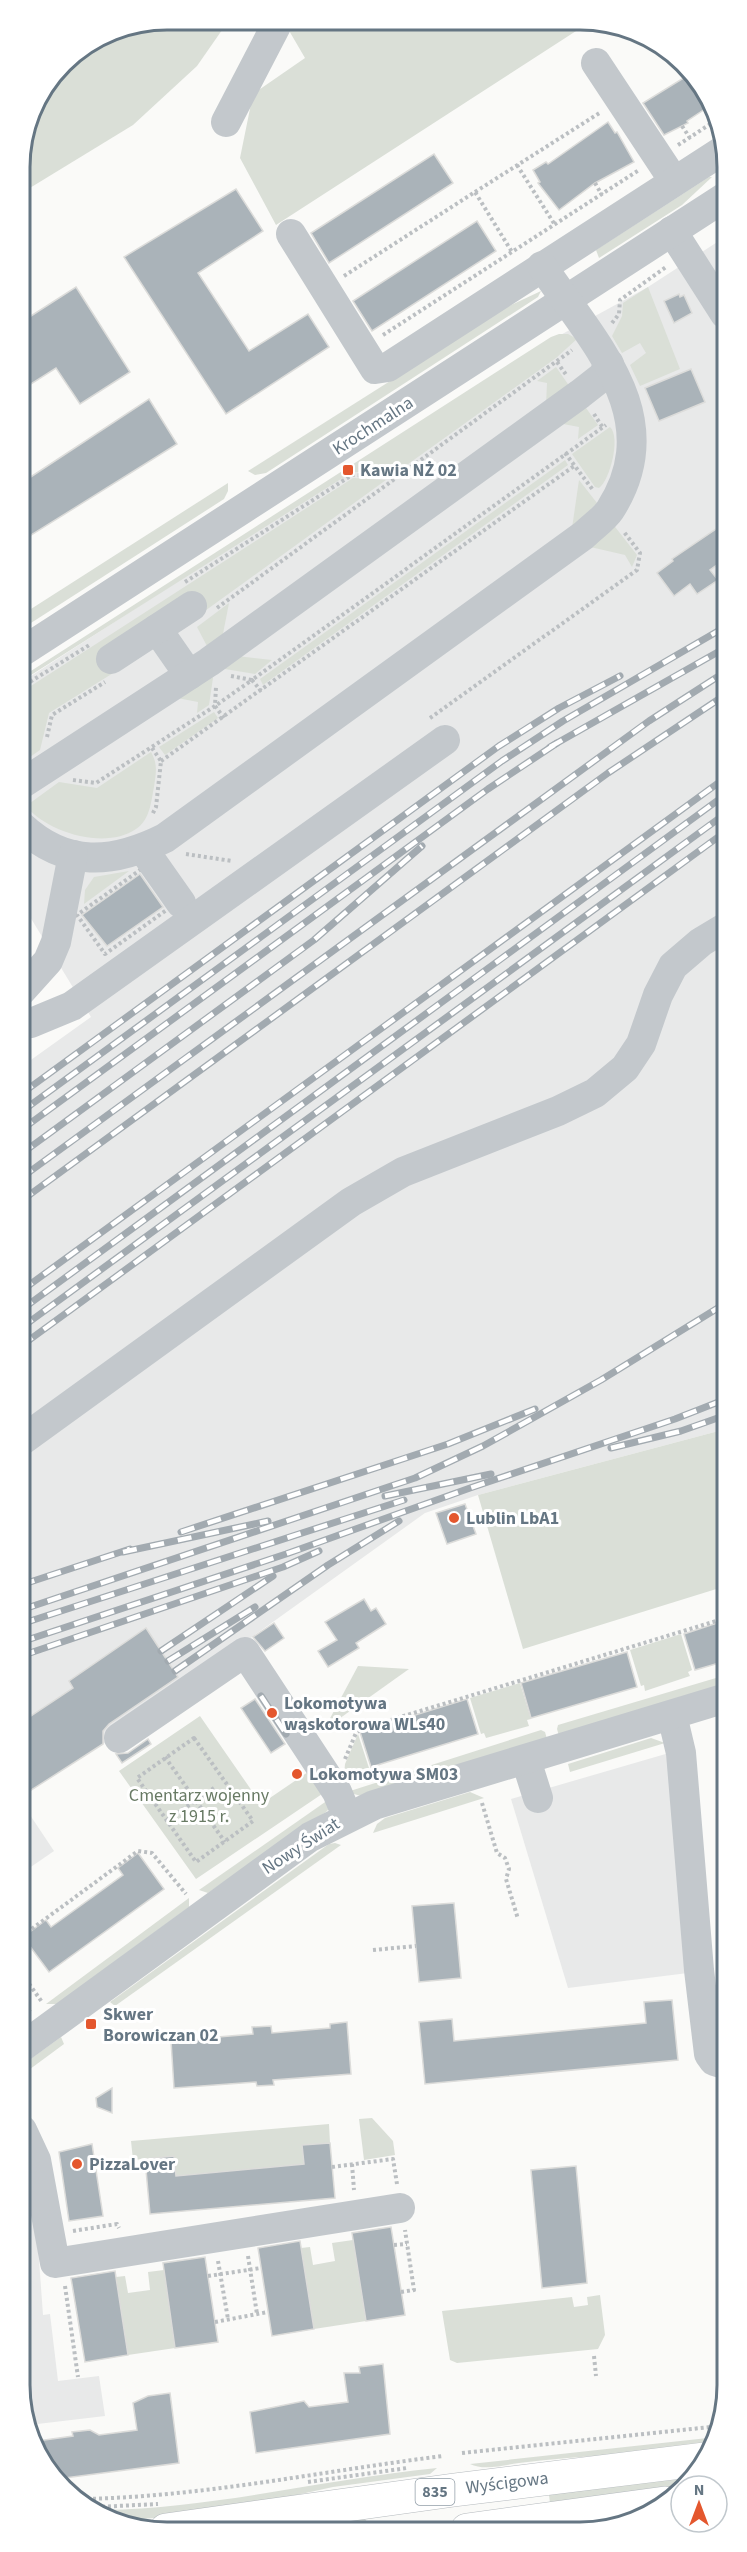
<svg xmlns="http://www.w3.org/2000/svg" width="747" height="2552" font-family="'Source Sans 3',sans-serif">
<rect width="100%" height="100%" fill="#fafaf8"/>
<g fill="#e8e9e9">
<polygon points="725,237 726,1429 478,1495 425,1513 107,1741 22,1796 21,1067 91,1017 21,902 20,683 555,338 648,287"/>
<polygon points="669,1753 688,1973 568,1988 511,1799"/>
<polygon points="28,1812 54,1851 22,1873 22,1816"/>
<polygon points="22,2157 37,2232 43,2315 50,2314 58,2381 99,2376 105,2416 29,2425 22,2413"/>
</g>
<g fill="#dadfd7">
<polygon points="167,20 229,20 197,66 133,125 20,194 20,158 31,110 63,63 111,31"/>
<polygon points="287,20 590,22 276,225 240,158 253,94 305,58 284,22"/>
<polygon points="709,177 712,177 682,205 599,258 596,250"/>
<polygon points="648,287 680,369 640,386 630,365 646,353 640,343 622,353 612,336 622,316 623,303"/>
<polygon points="541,291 538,297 266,473 255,475 248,471 507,307"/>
<polygon points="559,334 568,334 577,339 556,358 397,472 352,472 20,682 20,678 551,337"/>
<polygon points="556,367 570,387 546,405 547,383 537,381"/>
<polygon points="584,405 598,425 578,439 579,427 558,423"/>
<path d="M610 427C621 437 610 480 599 488L595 487 572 454Z"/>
<polygon points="565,460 568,465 263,685 260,679"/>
<polygon points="353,478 386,480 155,647 49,713 40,750 20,764 20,693"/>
<polygon points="579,480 597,503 572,528"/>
<polygon points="228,483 228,491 224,499 20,630 20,616"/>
<polygon points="612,523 637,555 632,567 625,555 586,546"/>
<polygon points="229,603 222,639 208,648 197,627"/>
<polygon points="237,656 272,660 255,674 225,669 223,666"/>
<polygon points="211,674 213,678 209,705 197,713 198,702 177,698"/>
<polygon points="214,712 218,718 165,755 159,747"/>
<path d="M151 752C158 764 156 773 154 787 151 802 150 820 136 829 106 850 48 833 26 806L59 782 97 788Z"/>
<polygon points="129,871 84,904 85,890 94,877"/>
<polygon points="726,1429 726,1586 523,1649 478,1495"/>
<polygon points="681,1634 692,1670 688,1672 690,1676 645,1691 644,1685 641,1686 630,1650"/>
<polygon points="358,1666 409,1669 329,1726 327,1724"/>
<polygon points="726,1675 726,1685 559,1736 557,1729 558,1725"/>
<polygon points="520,1683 531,1719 527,1720 529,1726 486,1738 484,1733 481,1734 470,1698"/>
<polygon points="200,1716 261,1804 308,1772 325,1792 196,1879 119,1771"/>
<polygon points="541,1730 545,1732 547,1739 361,1796 347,1792"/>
<polygon points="358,1734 369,1768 344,1775 345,1764"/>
<polygon points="651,1738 665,1743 570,1772 568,1764"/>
<polygon points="470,1792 484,1798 373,1833 377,1824 385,1818"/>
<polygon points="328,1800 329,1809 326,1812 208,1893 199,1890"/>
<polygon points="335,1843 341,1845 115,2006 110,2002 329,1844"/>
<polygon points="189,1898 189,1907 57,2004 46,2004"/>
<polygon points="61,2037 64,2044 22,2075 22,2065"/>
<polygon points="372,2118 393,2141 395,2155 364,2160 359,2119"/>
<polygon points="329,2124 330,2143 302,2145 304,2164 176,2176 174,2156 133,2160 131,2141"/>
<polygon points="353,2240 366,2321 314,2329 301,2248 310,2247 313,2265 335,2261 332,2243"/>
<polygon points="164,2270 175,2348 128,2355 116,2277 125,2276 128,2293 150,2290 148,2272"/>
<polygon points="600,2295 605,2335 598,2349 457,2363 450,2360 442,2311 572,2297 574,2307 588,2305 587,2297"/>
<path d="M717 2437 713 2447C648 2454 584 2455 519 2463 504 2465 484 2471 470 2464Z"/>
<path d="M437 2468 430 2474 333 2487 242 2507 155 2518 120 2520 103 2510C216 2508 325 2479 437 2468Z"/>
<polygon points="697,2473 691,2482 681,2486 680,2491 557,2507 550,2503 549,2495"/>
<polygon points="364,2517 367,2522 365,2530 245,2530"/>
</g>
<g fill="#aab3b9" stroke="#dcdcda" stroke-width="1.5">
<polygon points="690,74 708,107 687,121 688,123 664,135 643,103"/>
<polygon points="608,122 615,133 617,132 634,162 595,183 559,210 538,183 540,182 533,170 546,162 548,164"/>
<polygon points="434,154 453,183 329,263 311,233"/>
<polygon points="236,189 263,231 198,273 249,351 308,314 329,347 226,414 124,257"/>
<polygon points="477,221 496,251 372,331 353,301"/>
<polygon points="76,287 130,372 80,404 56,368 20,391 20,323"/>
<polygon points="679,294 680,297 684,295 692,313 674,323 664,301"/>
<polygon points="691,369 705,402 659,421 645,388"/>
<polygon points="149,399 177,444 20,542 20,484"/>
<polygon points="725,523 725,559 710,570 718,580 697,594 690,584 674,596 657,573 673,561 672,559"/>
<polygon points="140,874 163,907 107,946 82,915"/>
<polygon points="465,1504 476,1534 447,1544 436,1513"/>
<polygon points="364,1599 371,1611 376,1608 386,1624 356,1643 359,1648 328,1667 318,1651 337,1640 325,1622"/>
<polygon points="726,1620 726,1661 695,1670 684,1634"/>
<polygon points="274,1623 284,1638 265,1651 253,1637"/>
<polygon points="146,1628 178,1677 109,1724 103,1731 103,1744 22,1796 22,1722 73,1688 69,1681"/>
<polygon points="627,1652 637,1687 531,1718 521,1683"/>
<polygon points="255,1699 285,1744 271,1753 241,1708"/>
<polygon points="467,1699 478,1734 371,1767 360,1732"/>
<polygon points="148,1739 151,1744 122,1763 116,1754 128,1753"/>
<polygon points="138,1853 164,1889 49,1972 23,1937 46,1920 51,1927 123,1875 118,1868"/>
<polygon points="454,1903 461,1978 419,1982 412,1906"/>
<polygon points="672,2000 678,2060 425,2084 419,2022 452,2019 454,2041 646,2023 644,2002"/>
<polygon points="347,2022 351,2074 273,2080 274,2085 257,2086 256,2082 174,2088 171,2041 253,2034 252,2027 271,2026 272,2033 330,2028 330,2024"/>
<polygon points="112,2088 112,2113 97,2107 96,2098"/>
<polygon points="330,2143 335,2198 150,2214 145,2159 174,2156 176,2176 304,2164 302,2145"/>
<polygon points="92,2144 103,2216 69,2221 59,2152"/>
<polygon points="576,2166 587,2283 542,2288 531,2170"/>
<polygon points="391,2227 405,2315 366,2321 352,2233"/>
<polygon points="300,2241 314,2329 272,2336 258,2248"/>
<polygon points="205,2257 218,2342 175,2348 163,2263"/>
<polygon points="115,2271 128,2355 85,2362 71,2278"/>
<polygon points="383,2364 390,2434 256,2453 250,2412 304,2401 309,2407 348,2402 344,2373 360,2373 359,2367"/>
<polygon points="170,2393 179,2463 57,2479 37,2441 73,2436 72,2432 90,2430 99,2435 137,2430 133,2403 148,2396"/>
</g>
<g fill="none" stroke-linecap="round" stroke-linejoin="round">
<defs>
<g id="major">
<polyline points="166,2530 454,2490 705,2459"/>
<polyline points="467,2530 665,2503"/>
</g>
</defs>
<use href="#major" stroke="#b5babe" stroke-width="34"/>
<g stroke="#bbbfc2" stroke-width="4" stroke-dasharray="3 3" stroke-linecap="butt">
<polyline points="682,126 690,138"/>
<polyline points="678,145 715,121"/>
<polyline points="517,165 555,225"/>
<polyline points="595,183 602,195"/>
<polyline points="475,192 601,112"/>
<polyline points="344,276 475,192 512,252"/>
<polyline points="612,323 619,314 620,300 666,267"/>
<polyline points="383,335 639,170"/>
<polyline points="557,362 567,376"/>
<polyline points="594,414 603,428"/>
<polyline points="565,453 593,490"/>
<polyline points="185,582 352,475 397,476"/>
<polyline points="217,608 572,350"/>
<polyline points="231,676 252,680 606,425"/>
<polyline points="20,688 91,644"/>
<polyline points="224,718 215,706 252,680 261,691"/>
<polyline points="430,718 637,570 640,553 624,532"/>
<polyline points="47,737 52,715 105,682"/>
<polyline points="152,748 161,761 156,807 152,815"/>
<polyline points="161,761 574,466"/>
<polyline points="73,780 96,783 215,706 216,687"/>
<polyline points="186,854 232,861"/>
<polygon points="147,865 175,904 105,954 77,915"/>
<polygon points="194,1738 253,1821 196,1862 137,1778"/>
<polyline points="165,1757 225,1842"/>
<polyline points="345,1759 356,1733 361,1729 726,1618"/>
<polyline points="482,1803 497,1853 505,1858 509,1869 506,1879 518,1919"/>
<polyline points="167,1820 214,1788"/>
<polyline points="722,1934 727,1925"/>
<polyline points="22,1936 138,1851 152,1853 186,1894"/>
<polyline points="373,1950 416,1946"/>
<polyline points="22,1974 42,2002"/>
<polyline points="22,2001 30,2012"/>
<polyline points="352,2164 354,2190"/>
<polyline points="332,2167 393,2159 397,2184"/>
<polyline points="73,2231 117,2224 119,2228"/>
<polyline points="394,2245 407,2244"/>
<polyline points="248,2256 257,2314"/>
<polyline points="218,2261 228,2319"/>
<polyline points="208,2276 261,2268"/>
<polyline points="65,2286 78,2377"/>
<polyline points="401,2292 414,2290 405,2230"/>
<polyline points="215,2322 268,2312"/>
<polyline points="594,2356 596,2376"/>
<polyline points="462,2453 720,2426"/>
<polyline points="308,2482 407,2468"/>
<path d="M81 2499C203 2497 322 2471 443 2456"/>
<polyline points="96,2507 158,2504"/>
</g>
<g stroke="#c3c8cc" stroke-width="30">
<polyline points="596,63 674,181"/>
<polyline points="226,122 279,20"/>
<polyline points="672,231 725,314"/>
<polyline points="291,234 375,369 388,367 725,149"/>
<polyline points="157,629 189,675"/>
<polyline points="20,653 725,197"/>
<polyline points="111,659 192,606"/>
<polyline points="20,785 209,662 580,394 603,376 609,364"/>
<path d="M21 826C66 868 113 864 165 838L584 535C592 527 604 519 610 510 670 417 592 341 542 266"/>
<polyline points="143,849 181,903"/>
<polyline points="21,991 48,961 56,942 73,855"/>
<polyline points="21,1024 31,1023 72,1006 445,740"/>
<polyline points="21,1441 351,1202 403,1172 558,1111 595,1093 625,1068 641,1044 658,995 673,966 701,942 726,927"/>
<polyline points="672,1715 681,1753 699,1970 709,2054 714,2061 727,2065"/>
<polyline points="119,1738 245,1652 337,1792 347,1816"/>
<polyline points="526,1760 538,1798"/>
<polyline points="22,2047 310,1837 374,1805 726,1698"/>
<polyline points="22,2130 36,2160 55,2263 400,2208"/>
</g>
<use href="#major" stroke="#fff" stroke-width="33"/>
<defs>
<g id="rail">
<polyline points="550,747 725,648"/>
<polyline points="21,1094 499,746 559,708 620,676"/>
<polyline points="21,1112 502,761 563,721 725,627"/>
<polyline points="21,1130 488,789 557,743"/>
<polyline points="21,1154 314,940 422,846"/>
<polyline points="21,1178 649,721 725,672"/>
<polyline points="21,1201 608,773 725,695"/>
<polyline points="21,1291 725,778"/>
<polyline points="21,1310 725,795"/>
<polyline points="21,1328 725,814"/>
<polyline points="21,1346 725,832"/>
<polyline points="611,1448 681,1431 726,1415"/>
<polyline points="385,1496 491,1474"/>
<polyline points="181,1532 448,1444 535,1409"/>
<polyline points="123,1552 268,1521"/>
<polyline points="21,1585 130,1549"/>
<polyline points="21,1610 415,1478 483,1446 601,1380 726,1303"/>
<polyline points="21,1624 404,1500"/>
<polyline points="21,1642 286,1554 470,1488 675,1419 726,1399"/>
<polyline points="161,1651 273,1576"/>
<polyline points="21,1656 283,1567 319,1551"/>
<polyline points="168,1661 255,1607"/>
<polyline points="175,1671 328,1565 399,1521"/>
<polyline points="261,1696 286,1734"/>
</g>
</defs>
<use href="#rail" stroke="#a2aab0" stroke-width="7"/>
<use href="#rail" stroke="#fff" stroke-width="4.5" stroke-dasharray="14" stroke-linecap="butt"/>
</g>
<g fill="#e4572e" stroke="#fff" stroke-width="2">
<rect x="342" y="464" width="12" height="12" rx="3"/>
<circle cx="454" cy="1518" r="6"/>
<circle cx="272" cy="1713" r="6"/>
<circle cx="297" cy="1774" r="6"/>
<rect x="85" y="2018" width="12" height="12" rx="3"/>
<circle cx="77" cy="2164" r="6"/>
</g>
<g text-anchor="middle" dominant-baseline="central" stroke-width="6" stroke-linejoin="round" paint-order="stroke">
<rect fill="#fff" stroke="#939fa8" stroke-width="1.5" x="415.5" y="2479" width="39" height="26" rx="4.5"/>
<g font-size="16" font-weight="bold" fill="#657683">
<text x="435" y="2492">835</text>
</g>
<g font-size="18" fill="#657683" stroke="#fff">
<text transform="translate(373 426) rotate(-33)">Krochmalna</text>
<text transform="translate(301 1846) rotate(-33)">Nowy Świat</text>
<text transform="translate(507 2483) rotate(-7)">Wyścigowa</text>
</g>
<g font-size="18" font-weight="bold" fill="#657683" stroke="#fff" text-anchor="start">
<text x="360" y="470">Kawia NŻ 02</text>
<text x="466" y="1518">Lublin LbA1</text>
<text x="284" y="1703">Lokomotywa<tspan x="284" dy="21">wąskotorowa WLs40</tspan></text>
<text x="309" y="1774">Lokomotywa SM03</text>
<text x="103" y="2014">Skwer<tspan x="103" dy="21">Borowiczan 02</tspan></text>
<text x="89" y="2164">PizzaLover</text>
</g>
<g font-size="18" fill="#687a64" stroke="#fff">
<text x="199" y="1795">Cmentarz wojenny<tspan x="199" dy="21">z 1915 r.</tspan></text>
</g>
</g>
<path d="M0 0H747V2552H0ZM167 30H580A137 137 0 0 1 717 167V2385A137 137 0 0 1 580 2522H167A137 137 0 0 1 30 2385V167A137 137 0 0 1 167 30Z" fill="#fff" fill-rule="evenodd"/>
<path fill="none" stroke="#657683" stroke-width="3" d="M167 30H580A137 137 0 0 1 717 167V2385A137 137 0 0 1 580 2522H167A137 137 0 0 1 30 2385V167A137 137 0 0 1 167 30Z"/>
<g transform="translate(699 2504)"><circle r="28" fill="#ffffff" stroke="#c1c8cd" stroke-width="1.5"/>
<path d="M0-4.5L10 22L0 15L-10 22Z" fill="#e4572e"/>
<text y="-9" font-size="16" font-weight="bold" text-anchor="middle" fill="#657683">N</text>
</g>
</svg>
